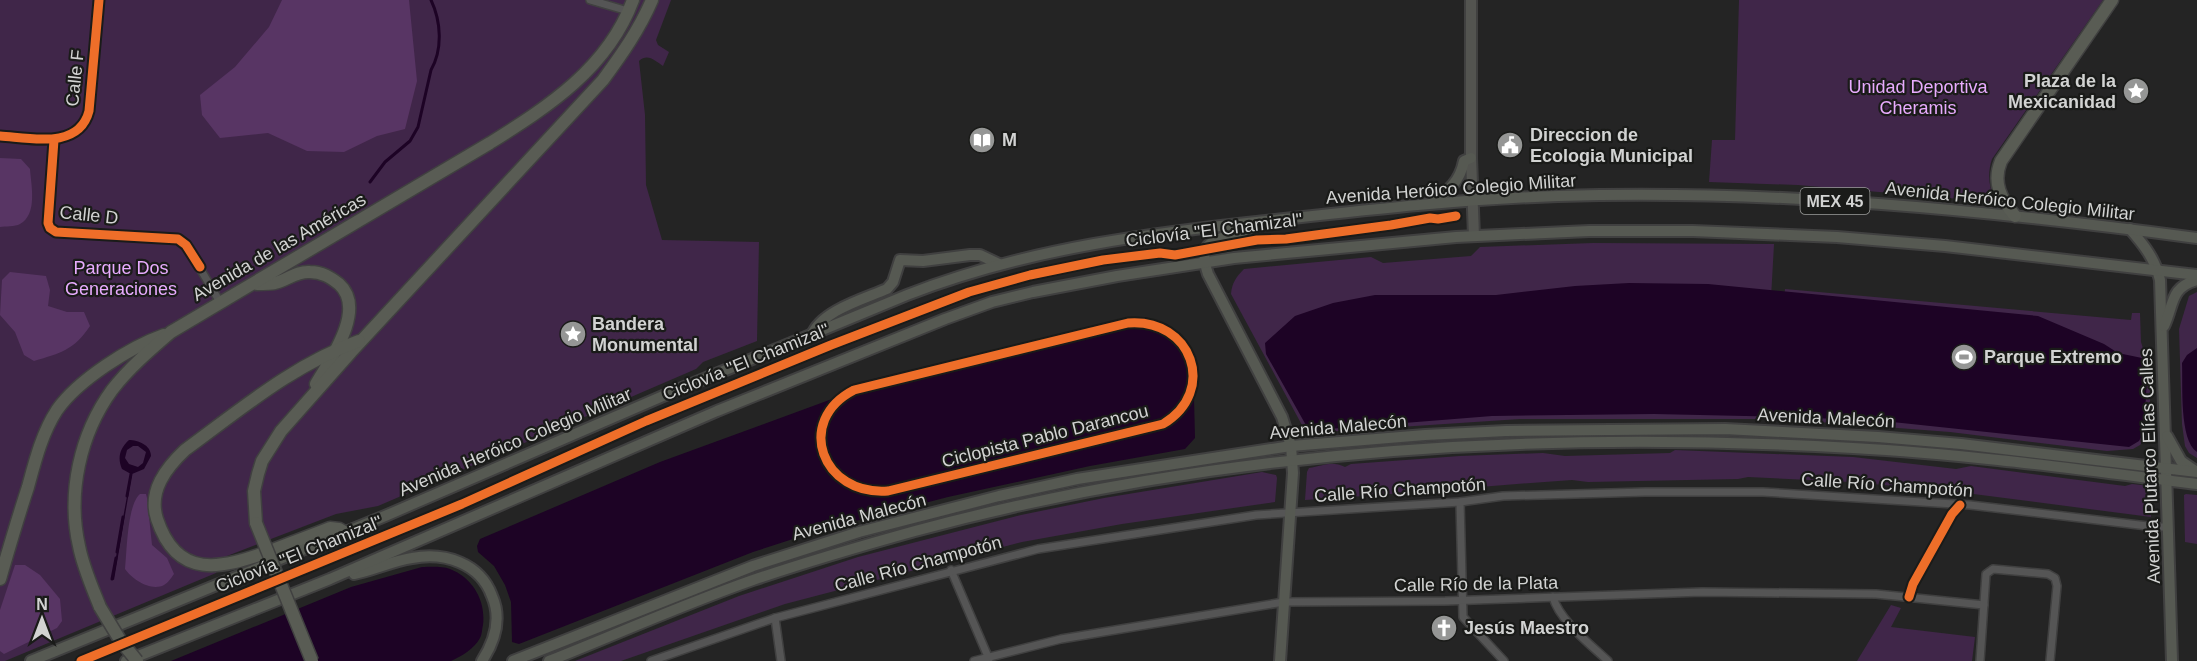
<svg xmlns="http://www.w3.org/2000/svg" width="2197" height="661" font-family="Helvetica,sans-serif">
<rect width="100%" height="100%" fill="#242424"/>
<g fill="#402649">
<path d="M0 0H671L656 40 658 45 669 52 663 66C655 61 648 53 639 61L645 115 646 185 662 240 759 242 757 341 703 362 696 369 378 506 336 514 227 556 216 573 5 661H0Z"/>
<path d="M1739 0H2103L1992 159C1987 174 1989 187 1995 202L1798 185 1709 182 1712 140H1735Z"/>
<path d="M1593 243 1774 244 1771 298 1784 299 1785 289 2131 320 2132 313H2140L2141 342 2150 371V421L2145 438 2140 445 2133 449 2107 451 1950 432 1780 419H1520L1309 433 1303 427 1231 294C1232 283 1236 277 1244 269L1371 257 1383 263 1471 256 1480 247Z"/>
<polygon points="2197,292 2197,458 2189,453 2185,446 2182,424 2179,329 2189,296"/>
<path d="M1675 450 1853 457 1956 469 1971 466 2125 486 2132 484 2150 486 2151 517 1950 491 1851 482 1748 477 1738 479 1588 482 1572 480C1483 486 1394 495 1305 500L1307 472 1309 468C1323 466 1331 460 1345 467L1351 464 1460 456 1543 453 1565 456 1670 453Z"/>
<polygon points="1262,472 1276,475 1277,478 1275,502 1122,524 1022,542 785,604 621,661 575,661 739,596 858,557 1021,515 1104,498"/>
<polygon points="2186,494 2197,495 2197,544 2185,542 2184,495"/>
<polygon points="1891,605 1901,608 1891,627 1975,637 1972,661 1857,661"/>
</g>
<g fill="#583564">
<polygon points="282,0 409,0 417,81 405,129 377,136 344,152 307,151 268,133 220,138 202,115 200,95 235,67 269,27"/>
<path d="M0 158 21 159 30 169C31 185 38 214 20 224 15 227 5 226 0 227Z"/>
<path d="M10 272 46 276 50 290 48 306 67 312H84L90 326C74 350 61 353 34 361L24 355 15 332 0 315 2 280Z"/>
<path d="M140 494H146L147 498 152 545 167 558 174 574C171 578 168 583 164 585 151 592 132 579 125 569 127 552 127 505 140 494Z"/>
<polygon points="15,565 25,565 40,575 60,599 62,621 57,628 4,654 0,651 0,610"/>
</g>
<g fill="#1d0325" fill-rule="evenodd">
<polygon points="1629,283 1708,284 2038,316 2104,344 2118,353 2142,358 2147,377 2144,432 2139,441 2129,447 1883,421 1790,417 1654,414 1492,416 1316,430 1307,427 1266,354 1265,343 1295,316 1333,303 1375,295 1496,295 1575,286"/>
<polygon points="1145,317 1167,324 1183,337 1194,353 1198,374 1194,398 1195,438 1185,449 1090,466 948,497 821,530 753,552 519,644 512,642 511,602 505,585 494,566 478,552 477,546 480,539 660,462 832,399 846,388 861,382 1126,318"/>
<path d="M2197 348V452C2179 440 2183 385 2182 363L2187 355Z"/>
<path d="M129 440C138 440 151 445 151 456L144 469 132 474 114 580 112 579 131 474 122 469C117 458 120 448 129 440ZM133 446H138L146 452 143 463 138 467 129 464 125 458 127 450Z"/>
<path d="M422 567C430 567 442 566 450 569 473 578 486 601 483 625 482 629 482 635 480 638 474 649 462 656 451 661H171L351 587Z"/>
</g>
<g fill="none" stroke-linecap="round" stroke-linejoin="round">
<g stroke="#1d0325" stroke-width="3">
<path d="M370 182 385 162 410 141 418 127 431 70C443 49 441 21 431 0"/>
<polyline points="127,496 131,474"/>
<polyline points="117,552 123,517"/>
<polyline points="112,579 116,558"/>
</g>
<defs>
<g id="minor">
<polyline points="590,0 628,11"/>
<path d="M0 136C30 138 79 150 89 111L99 0"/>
<polyline points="54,140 48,223 50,228 56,232 178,239 186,245 220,302"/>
<polyline points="1460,502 1463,617 1504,661"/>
<polyline points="951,570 989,659"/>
<path d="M1553 597C1559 620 1591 645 1608 661"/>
<polyline points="1909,597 1913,584 1952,514 1960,505"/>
<polyline points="775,618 781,661"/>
<polyline points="651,661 775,618 1038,549 1256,515 1460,502 1503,496 1645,492 1763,492 1970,505 2156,527 2168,527"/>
<polyline points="974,661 1061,639 1284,602 1445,601 1702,592 1876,594 1984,605"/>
<polyline points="1980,661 1986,574 1993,569 2048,574 2055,578 2057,586 2050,661"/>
</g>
<polyline id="secondary" points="1471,0 1471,158 1474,236"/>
<g id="primary">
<path d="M1432 203C1448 191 1460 182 1464 161L1471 158"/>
<path d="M1256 223C1250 227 1245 231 1239 233 1212 241 1197 242 1208 274L1282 417 1291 446 1293 473 1280 661"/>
<path d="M2130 229C2144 245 2155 259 2160 280L2172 661"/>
<path d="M2164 326C2174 305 2170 287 2197 280"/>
<path d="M812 335C821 311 864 299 887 289L893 282 900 260 923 261 970 255H980L999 264"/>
<polyline points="2167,436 2181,461 2194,470"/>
<path d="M354 574C374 570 392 561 412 558 445 552 480 563 492 596 502 619 495 641 482 661"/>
<path d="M31 661 385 516 670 393 907 295C1027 248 1157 232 1284 219 1375 209 1466 199 1558 196 1772 189 1985 210 2197 238"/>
<polyline points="126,661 330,579 717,411 945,319 992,302 1033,292 1117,276 1234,258 1456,237 1589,231 1693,231 1837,237 1945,246 2197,275"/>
<polyline points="513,661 753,566 859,532 999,496 1077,479 1291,446 1425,435 1506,431 1725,429 1878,437 1961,444 2197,472"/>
<path d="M549 661C617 634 684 604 753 580 806 562 861 546 915 531 1219 449 1539 430 1853 448 1968 454 2083 470 2197 484"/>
</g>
<g id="trunk">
<path d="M2015 216C2001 199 1992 183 2001 161L2112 0"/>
<path d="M257 284C263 284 270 284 275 283 288 280 296 271 310 272 322 272 330 277 339 284 367 309 330 360 316 384"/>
<path d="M256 523 254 491 258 474 262 461 281 431 351 352 603 80C622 54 639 30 652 0"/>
<path d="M344 532 339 529 330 528C310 536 290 543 270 551 221 569 177 580 157 519 148 491 166 468 185 450 240 410 294 364 359 341"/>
<path d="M0 579C9 548 18 517 28 487 35 461 42 433 57 410 78 380 130 347 164 335"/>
<path d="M100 607C92 587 83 567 79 546 67 493 80 434 112 390 129 368 150 350 171 332L490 143C549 106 608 68 633 0"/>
</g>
</defs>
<use href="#minor" stroke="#404040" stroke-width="10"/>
<use href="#secondary" stroke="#404040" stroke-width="14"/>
<use href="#primary" stroke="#404040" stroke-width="14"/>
<use href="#trunk" stroke="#404040" stroke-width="15"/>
<use href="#minor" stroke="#555" stroke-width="7"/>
<use href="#secondary" stroke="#535450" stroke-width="10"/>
<use href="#primary" stroke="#565952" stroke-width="10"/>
<use href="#trunk" stroke="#595c54" stroke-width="12"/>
<defs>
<g id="trunk-bridge">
<polyline points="256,523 312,661"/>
<polyline points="100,607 120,640 137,661"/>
</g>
</defs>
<use href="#trunk-bridge" stroke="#404040" stroke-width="15" stroke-linecap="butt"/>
<use href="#trunk-bridge" stroke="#595c54" stroke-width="12"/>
<defs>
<g id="cycleway">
<path d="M0 136C30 138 79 150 89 111L99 0"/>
<polyline points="54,140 48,223 50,228 56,232 178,239 186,245 200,267"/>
<path d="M1128 323C1192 318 1218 391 1163 424L888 491C822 496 794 421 854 390Z"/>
<polyline points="1909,597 1913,584 1952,514 1960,505"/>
<polyline points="81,661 462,504 646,421 831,345 969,292 1030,275 1103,260 1160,253 1175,255 1257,240 1286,239 1391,225 1430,218 1438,219 1456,216"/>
</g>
</defs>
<use href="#cycleway" stroke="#1a1b19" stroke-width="13"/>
<use href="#cycleway" stroke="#ee6e29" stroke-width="9"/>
</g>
<defs>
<symbol id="sight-disc" viewBox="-11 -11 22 22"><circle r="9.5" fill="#959695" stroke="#1a1b19"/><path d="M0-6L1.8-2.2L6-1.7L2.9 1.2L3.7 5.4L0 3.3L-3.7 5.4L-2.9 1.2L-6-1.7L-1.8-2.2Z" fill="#fff"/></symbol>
<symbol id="library-disc" viewBox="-11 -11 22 22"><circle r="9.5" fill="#959695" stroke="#1a1b19"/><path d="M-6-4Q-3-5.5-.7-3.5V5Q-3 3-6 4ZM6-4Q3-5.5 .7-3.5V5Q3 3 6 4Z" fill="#fff"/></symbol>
<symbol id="civic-disc" viewBox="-11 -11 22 22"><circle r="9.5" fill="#959695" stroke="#1a1b19"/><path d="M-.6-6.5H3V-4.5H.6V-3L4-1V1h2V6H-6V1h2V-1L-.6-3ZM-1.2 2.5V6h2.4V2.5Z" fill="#fff"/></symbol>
<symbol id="stadium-disc" viewBox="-11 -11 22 22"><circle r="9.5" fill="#959695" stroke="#1a1b19"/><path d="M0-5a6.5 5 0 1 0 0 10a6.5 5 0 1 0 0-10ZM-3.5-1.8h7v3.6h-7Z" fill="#fff"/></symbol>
<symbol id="church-disc" viewBox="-11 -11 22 22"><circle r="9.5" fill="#959695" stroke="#1a1b19"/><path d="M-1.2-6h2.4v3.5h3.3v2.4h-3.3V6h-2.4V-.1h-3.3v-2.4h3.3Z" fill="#fff"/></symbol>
</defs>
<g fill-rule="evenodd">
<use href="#sight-disc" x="2121" y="76" width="30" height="30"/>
<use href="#library-disc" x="967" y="125" width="30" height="30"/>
<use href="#civic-disc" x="1495" y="130" width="30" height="30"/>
<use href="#sight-disc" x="558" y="319" width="30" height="30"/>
<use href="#stadium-disc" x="1949" y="342" width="30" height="30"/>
<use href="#church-disc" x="1429" y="613" width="30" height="30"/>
</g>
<g text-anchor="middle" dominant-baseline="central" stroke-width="4.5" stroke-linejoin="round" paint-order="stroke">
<rect fill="#1a1b19" stroke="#9b9c9a" stroke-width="1.5" x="1800.5" y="188" width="69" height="26" rx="4.5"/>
<g font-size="16" font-weight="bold" fill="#d2d3d2">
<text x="1835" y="201">MEX 45</text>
</g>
<g font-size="18" fill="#d2d3d2" stroke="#1a1b19">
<text transform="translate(75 78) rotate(-84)">Calle F</text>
<text transform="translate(1451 189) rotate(-4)">Avenida Heróico Colegio Militar</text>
<text transform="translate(2010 201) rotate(6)">Avenida Heróico Colegio Militar</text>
<text transform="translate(89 215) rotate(6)">Calle D</text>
<text transform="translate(1214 230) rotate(-7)">Ciclovía "El Chamizal"</text>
<text transform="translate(279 247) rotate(-30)">Avenida de las Américas</text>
<text transform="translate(746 362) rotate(-22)">Ciclovía "El Chamizal"</text>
<text transform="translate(1826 418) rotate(3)">Avenida Malecón</text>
<text transform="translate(1338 427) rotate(-5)">Avenida Malecón</text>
<text transform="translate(1045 436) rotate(-14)">Ciclopista Pablo Darancou</text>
<text transform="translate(515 442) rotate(-23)">Avenida Heróico Colegio Militar</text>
<text transform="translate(2150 466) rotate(-92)">Avenida Plutarco Elías Calles</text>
<text transform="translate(1887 485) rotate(4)">Calle Río Champotón</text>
<text transform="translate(1400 490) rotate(-4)">Calle Río Champotón</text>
<text transform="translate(859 517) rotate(-15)">Avenida Malecón</text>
<text transform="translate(299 554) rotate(-22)">Ciclovía "El Chamizal"</text>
<text transform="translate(918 564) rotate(-15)">Calle Río Champotón</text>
<text transform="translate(1476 584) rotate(-1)">Calle Río de la Plata</text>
</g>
<g font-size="18" font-weight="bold" fill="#d2d3d2" stroke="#1a1b19" text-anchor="start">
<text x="2116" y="81" text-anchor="end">Plaza de la<tspan x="2116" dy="21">Mexicanidad</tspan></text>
<text x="1530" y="135">Direccion de<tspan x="1530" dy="21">Ecologia Municipal</tspan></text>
<text x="1002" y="140">M</text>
<text x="592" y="324">Bandera<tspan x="592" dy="21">Monumental</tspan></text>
<text x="1984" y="357">Parque Extremo</text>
<text x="1464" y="628">Jesús Maestro</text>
</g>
<g font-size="18" fill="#e8abfe" stroke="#1a1b19">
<text x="1918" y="87">Unidad Deportiva<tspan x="1918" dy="21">Cheramis</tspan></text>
<text x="121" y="268">Parque Dos<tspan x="121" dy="21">Generaciones</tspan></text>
</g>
</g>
<g transform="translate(42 619)" stroke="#1a1b19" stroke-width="4.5" paint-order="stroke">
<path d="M0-4.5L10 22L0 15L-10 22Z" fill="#d2d3d2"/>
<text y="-9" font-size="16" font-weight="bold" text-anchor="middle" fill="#d2d3d2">N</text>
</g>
</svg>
